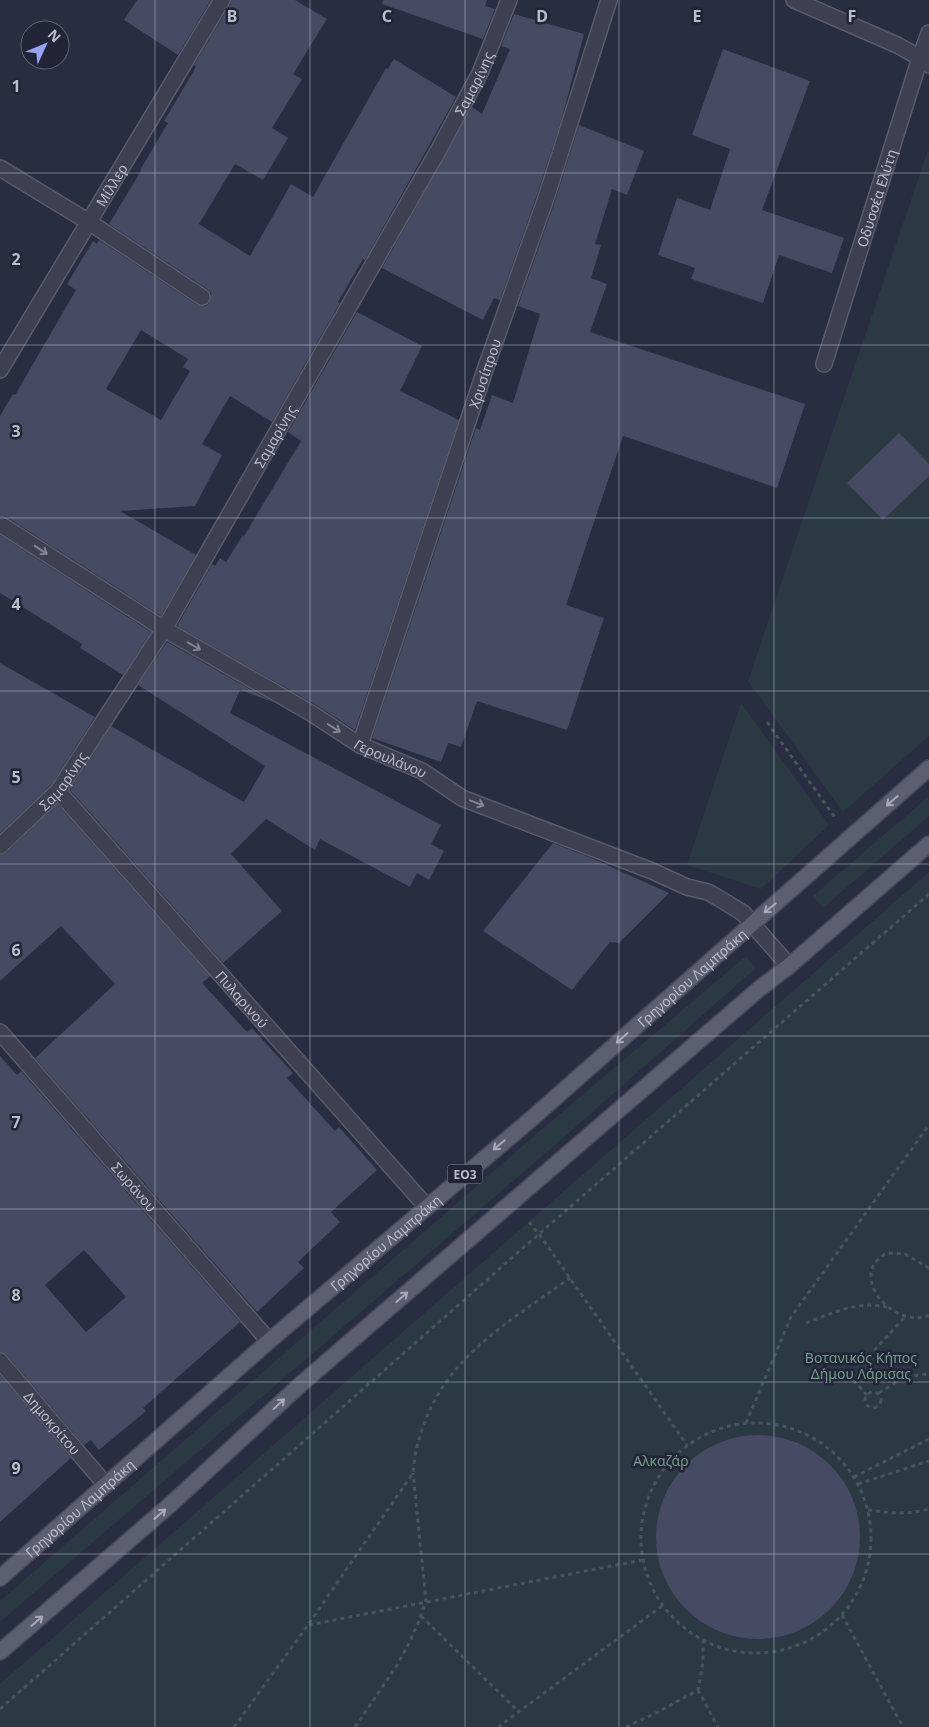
<svg xmlns="http://www.w3.org/2000/svg" width="929" height="1727" font-family="'Noto Sans',sans-serif">
<rect width="100%" height="100%" fill="#292d42"/>
<g fill="#2b3943">
<polygon points="929,147 929,736 843,812 748,681"/>
<polygon points="741,703 829,825 761,889 687,865"/>
<polygon points="929,796 929,816 823,908 813,896"/>
<polygon points="929,872 929,1727 0,1727 0,1684"/>
<polygon points="746,956 756,968 554,1146 0,1622 0,1601 534,1136"/>
</g>
<g fill="#464a62" fill-rule="evenodd">
<polygon points="137,0 211,0 178,55 124,20"/>
<path d="M231 0H295L327 19 293 74 302 79 272 128 288 138 263 180 235 164 199 224 250 256 291 184 313 197 386 68 388 69 394 59 456 97 365 260 363 259 338 302 340 303 272 422 230 396 202 444 222 455 195 506 120 511 196 555 161 616 5 516 0 515V416L13 394 15 395 76 290 67 284 93 241 97 244 99 240 197 305 206 306 210 302 211 293 207 289 109 224 141 171 140 170 168 123 164 121 196 67 194 65 230 5ZM141 330 188 359 183 367 190 371 161 420 106 389Z"/>
<polygon points="383,0 487,0 485,6 495,9 483,39 382,4"/>
<polygon points="514,14 584,34 562,118 537,195 500,300 494,298 483,320 382,268 472,107 482,114 510,49 501,46"/>
<polygon points="723,49 810,81 762,210 844,238 832,273 779,255 763,303 691,279 695,268 658,255 677,198 710,210 730,149 692,135"/>
<polygon points="579,125 644,151 627,195 612,189 595,244 601,245 591,278 607,284 590,332 805,404 777,488 623,436 566,605 604,618 567,730 477,701 461,747 448,743 441,762 372,738 476,428 480,430 492,395 513,403 540,314 518,306 555,201"/>
<polygon points="357,312 422,346 400,391 459,420 355,730 316,705 177,626 212,564 215,566 220,558 226,562 243,535 244,536 301,441 288,432"/>
<polygon points="899,433 929,464 929,476 883,520 847,483"/>
<polygon points="0,535 151,632 123,675 80,648 82,644 0,593"/>
<polygon points="167,642 273,702 240,690 230,713 441,825 431,844 444,851 429,880 417,873 410,887 320,839 315,850 266,819 231,854 282,911 223,963 70,790 111,726 244,802 265,766 138,685"/>
<polygon points="0,663 95,717 51,785 0,833"/>
<polygon points="57,804 210,976 202,983 247,1032 252,1028 293,1073 287,1078 335,1131 339,1127 377,1170 331,1212 340,1222 298,1262 304,1268 257,1312 35,1058 115,984 61,926 0,981 0,855 6,853"/>
<polygon points="553,843 589,857 669,893 619,943 610,942 572,990 483,931"/>
<path d="M0 1056 17 1075 21 1071 240 1322 143 1408 146 1411 99 1450 91 1440 84 1445 7 1355 0 1352ZM84 1250 126 1297 86 1332 45 1285Z"/>
<polygon points="0,1375 71,1458 0,1522"/>
<circle cx="758" cy="1537" r="102"/>
</g>
<g fill="none" stroke-linecap="round" stroke-linejoin="round">
<defs>
<g id="pedestrian">
<path id="s1" d="M824 364 920 58"/>
</g>
<g id="minor">
<polyline points="794,0 897,45 924,60 929,65"/>
<polyline points="920,58 929,33"/>
<polyline points="0,168 89,222 202,297"/>
<path id="s2" d="M0 370 222 0"/>
<path id="s3" d="M0 524 164 629 311 713 360 745 422 771 462 798 652 871 687 887 708 892 720 899 743 913 789 966"/>
<path id="s4" d="M360 745 486 367 546 198 609 0"/>
<path id="s5" d="M58 791 426 1206"/>
<path id="s6" d="M0 846 58 791 164 629 438 151 480 73 509 0"/>
<path id="s7" d="M0 1032 269 1341"/>
<path id="s8" d="M0 1361 106 1485"/>
</g>
<g id="primary">
<path id="s9" d="M0 1578 269 1341 530 1120 929 768"/>
<polyline points="0,1652 171,1504 301,1384 759,989 789,966 929,844"/>
</g>
</defs>
<use href="#pedestrian" stroke="#595b6c" stroke-width="18"/>
<use href="#minor" stroke="#595b6c" stroke-width="18"/>
<use href="#primary" stroke="#47495b" stroke-width="18"/>
<g stroke="#47555d" stroke-width="3" stroke-dasharray="4 4" stroke-linecap="butt">
<polyline points="767,722 836,819"/>
<polyline points="529,1222 539,1234 687,1445"/>
<path d="M929 1268 905 1254 887 1253C844 1276 897 1331 929 1315"/>
<path d="M806 1323C833 1313 861 1299 890 1308"/>
<circle cx="873" cy="1400" r="8"/>
<polyline points="879,1393 904,1377 929,1374"/>
<polyline points="867,1395 854,1381 867,1358 905,1317"/>
<circle cx="756" cy="1538" r="115"/>
<polyline points="746,1423 791,1317 929,1125"/>
<polyline points="854,1477 929,1439"/>
<polyline points="858,1484 929,1461"/>
<path d="M868 1510C889 1513 908 1515 929 1509"/>
<polyline points="842,1615 903,1727"/>
<polyline points="421,1616 519,1712"/>
<polyline points="309,1625 642,1560"/>
<polyline points="698,1690 718,1727"/>
<polyline points="0,1709 539,1234 929,894"/>
<path d="M234 1727 308 1625 413 1473C414 1463 415 1452 418 1443 439 1360 506 1324 570 1278"/>
<polyline points="355,1727 396,1667 406,1649 417,1626 426,1601 413,1473"/>
<polyline points="498,1727 662,1606"/>
<polyline points="626,1727 658,1712 698,1690 703,1662 703,1641"/>
</g>
<use href="#pedestrian" stroke="#3e4052" stroke-width="15"/>
<use href="#minor" stroke="#3e4052" stroke-width="15"/>
<use href="#primary" stroke="#5c5f72" stroke-width="15"/>
</g>
<defs><path id="oneway-shaft" d="M-6 0H5M1.5-3L5.5 0L1.5 3" fill="none" stroke-width="1.6" stroke-linecap="round" stroke-linejoin="round" transform="scale(1.25)"/></defs>
<g stroke="#838495">
<use href="#oneway-shaft" transform="translate(41 550) rotate(33)"/>
<use href="#oneway-shaft" transform="translate(194 646) rotate(30)"/>
<use href="#oneway-shaft" transform="translate(334 728) rotate(32)"/>
<use href="#oneway-shaft" transform="translate(477 803) rotate(21)"/>
</g>
<g stroke="#a8a9ba">
<use href="#oneway-shaft" transform="translate(892 801) rotate(139)"/>
<use href="#oneway-shaft" transform="translate(770 908) rotate(141)"/>
<use href="#oneway-shaft" transform="translate(622 1038) rotate(138)"/>
<use href="#oneway-shaft" transform="translate(499 1145) rotate(140)"/>
<use href="#oneway-shaft" transform="translate(402 1297) rotate(-41)"/>
<use href="#oneway-shaft" transform="translate(279 1404) rotate(-43)"/>
<use href="#oneway-shaft" transform="translate(160 1514) rotate(-41)"/>
<use href="#oneway-shaft" transform="translate(37 1621) rotate(-41)"/>
</g>
<path fill="none" stroke="#bbbccc" stroke-width="1" stroke-opacity="0.55" d="M155 0V1727M310 0V1727M465 0V1727M619 0V1727M774 0V1727M0 173H929M0 345H929M0 518H929M0 691H929M0 864H929M0 1036H929M0 1209H929M0 1382H929M0 1554H929"/>
<g text-anchor="middle" dominant-baseline="central" stroke-width="5" stroke-linejoin="round" paint-order="stroke">
<rect fill="#222537" stroke="#8d8f9f" stroke-width="1" x="447.5" y="1164.5" width="35" height="19" rx="4"/>
<g font-size="12" font-weight="bold" fill="#bbbccc">
<text x="465" y="1174">ΕΟ3</text>
</g>
<g font-size="14" fill="#bbbccc" stroke="#222537">
<text stroke="none"><textPath href="#s6" startOffset="901">Σαμαρίνης</textPath></text>
<text stroke="none"><textPath href="#s2" startOffset="216">Μίλλερ</textPath></text>
<text stroke="none"><textPath href="#s1" startOffset="174">Οδυσσέα Ελύτη</textPath></text>
<text stroke="none"><textPath href="#s4" startOffset="392">Χρυσίπpου</textPath></text>
<text stroke="none"><textPath href="#s6" startOffset="496">Σαμαρίνης</textPath></text>
<text stroke="none"><textPath href="#s3" startOffset="456">Γερουλάνου</textPath></text>
<text stroke="none"><textPath href="#s6" startOffset="91">Σαμαρίνης</textPath></text>
<text stroke="none"><textPath href="#s9" startOffset="916">Γρηγορίου Λαμπράκη</textPath></text>
<text stroke="none"><textPath href="#s5" startOffset="278">Πυλαρινού</textPath></text>
<text stroke="none"><textPath href="#s7" startOffset="205">Σωράνου</textPath></text>
<text stroke="none"><textPath href="#s9" startOffset="511">Γρηγορίου Λαμπράκη</textPath></text>
<text stroke="none"><textPath href="#s8" startOffset="81">Δημοκρίτου</textPath></text>
<text stroke="none"><textPath href="#s9" startOffset="106">Γρηγορίου Λαμπράκη</textPath></text>
</g>
<g font-size="14" fill="#749b88" stroke="#222537">
<text x="861" y="1357">Βοτανικός Κήπος<tspan x="861" dy="16">Δήμου Λάρισας</tspan></text>
<text x="661" y="1460">Αλκαζάρ</text>
</g>
</g>
<g font-size="16" text-anchor="middle" font-weight="bold" fill="#bbbccc" stroke="#222537" stroke-width="5" stroke-linejoin="round" paint-order="stroke">
<text x="232" y="22">B</text>
<text x="387" y="22">C</text>
<text x="542" y="22">D</text>
<text x="697" y="22">E</text>
<text x="852" y="22">F</text>
<text x="16" y="92">1</text>
<text x="16" y="265">2</text>
<text x="16" y="437">3</text>
<text x="16" y="610">4</text>
<text x="16" y="783">5</text>
<text x="16" y="956">6</text>
<text x="16" y="1128">7</text>
<text x="16" y="1301">8</text>
<text x="16" y="1474">9</text>
</g>
<g transform="translate(45 45) rotate(46)"><circle r="24" fill="#222537" stroke="#5f6173"/>
<path d="M0-4L9 19L0 12L-9 19Z" fill="#9aa2f2"/>
<text y="-8" font-size="14" font-weight="bold" text-anchor="middle" fill="#bbbccc">N</text>
</g>
</svg>
